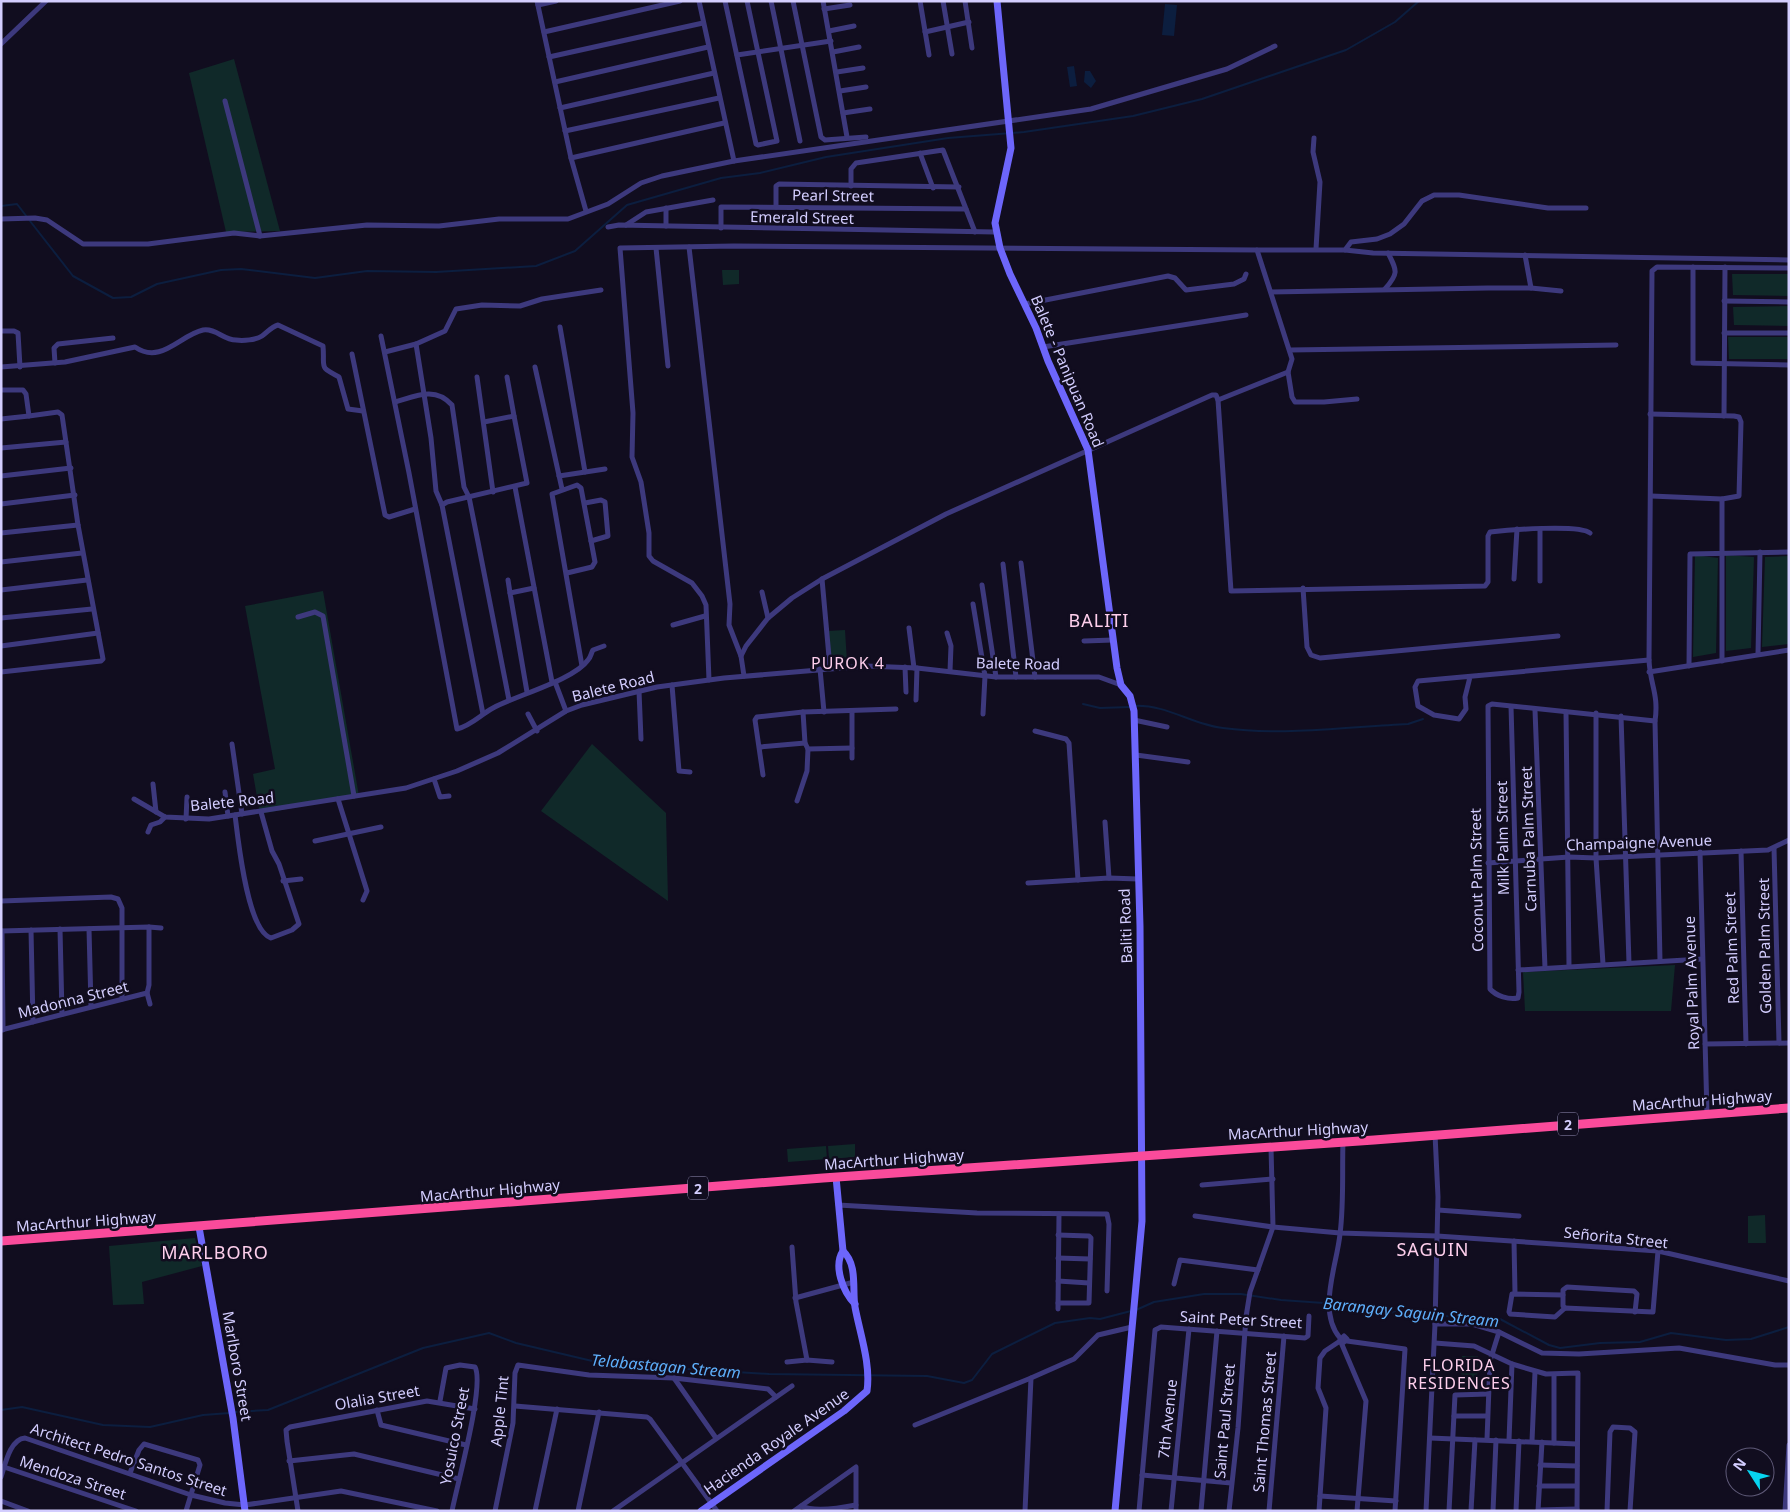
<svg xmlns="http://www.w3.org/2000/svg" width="1790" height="1512" font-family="'Noto Sans',sans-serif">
<rect width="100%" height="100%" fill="#110d1f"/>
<g fill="#102929">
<polygon points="234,59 280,231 226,232 189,73"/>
<polygon points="722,270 739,270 739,284 723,285"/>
<polygon points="1732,274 1789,274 1789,296 1733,295"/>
<polygon points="1789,306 1789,326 1734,325 1733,307"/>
<polygon points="1728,337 1789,337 1789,359 1729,359"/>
<polygon points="1695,555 1718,558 1716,653 1693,657"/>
<polygon points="1726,555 1754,557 1751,648 1726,651"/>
<polygon points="1789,556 1789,644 1762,647 1765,557"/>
<polygon points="323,591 359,796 260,814 253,774 275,769 245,606"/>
<polygon points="845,630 847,662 831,664 828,631"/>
<polygon points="592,744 666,813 668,901 541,811"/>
<polygon points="1675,965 1671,1011 1525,1011 1523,972"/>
<polygon points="855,1144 855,1157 829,1159 828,1146"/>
<polygon points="826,1146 827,1159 788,1162 787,1149"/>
<polygon points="1765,1215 1766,1243 1748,1243 1748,1216"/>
<polygon points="195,1238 202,1266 142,1282 144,1304 113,1305 109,1246"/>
<polygon points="1462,1356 1478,1356 1477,1382 1461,1381"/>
</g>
<g fill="#0c1e3f">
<polygon points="1165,4 1177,5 1174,36 1162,35"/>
<polygon points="1074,66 1077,86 1070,87 1067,67"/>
<polygon points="1085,71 1090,71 1096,81 1091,88 1084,82"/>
</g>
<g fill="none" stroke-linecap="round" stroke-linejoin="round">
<g stroke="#0c1e3f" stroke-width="2">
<polyline points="1,206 17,204 27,217"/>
<polyline points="30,221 73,276 113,298 131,297 157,284 221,270 241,269 315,278 367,271 436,272 536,266 575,251 627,205 721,178 760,173 826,157 948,138 1024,132 1133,116 1202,99 1346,50 1395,22 1419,1"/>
<polyline points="1083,704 1100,708 1130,707"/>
<path d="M1134 706C1166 704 1193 725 1223 728 1284 736 1347 727 1408 724L1423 719"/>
<polyline points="1136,1310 1154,1302 1204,1294 1241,1294 1281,1300 1352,1305 1386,1313 1404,1311 1425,1315 1500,1319 1549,1345 1560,1348 1600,1343 1640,1342 1671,1333 1726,1340 1751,1339 1789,1327"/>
<polyline points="1,1410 22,1407 103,1425 150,1427 203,1415 230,1413"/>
<polyline points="235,1412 268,1410 423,1348 489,1333 516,1343 605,1364 769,1374 927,1376 964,1383 972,1380 992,1354 1055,1323 1090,1318 1100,1319 1131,1311"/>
</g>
<g stroke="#3d397d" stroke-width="5">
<polyline points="537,1 571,158 586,211"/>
<polyline points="699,1 734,161"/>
<polyline points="725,1 756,144 758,145 777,141 747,1"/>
<polyline points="771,1 800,141"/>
<polyline points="793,1 821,137 825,140 866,137"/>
<polyline points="823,1 847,137"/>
<polyline points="920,1 929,55"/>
<polyline points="943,1 952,54"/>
<polyline points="965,1 972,48"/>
<polyline points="538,5 556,1"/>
<polyline points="824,9 850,5"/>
<polyline points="829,31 854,26"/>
<polyline points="544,32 680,1"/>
<polyline points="925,32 969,22"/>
<polyline points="1,44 46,1"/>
<polyline points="833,52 859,47"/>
<polyline points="737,55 831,41"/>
<polyline points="549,57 703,23"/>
<polyline points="837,72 863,68"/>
<polyline points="555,82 708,47"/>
<polyline points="840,91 866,87"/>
<polyline points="225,101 260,236"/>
<polyline points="560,108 714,73"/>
<polyline points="843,113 870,109"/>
<polyline points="565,131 719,98"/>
<polyline points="1314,138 1313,152 1320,182 1316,249"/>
<polyline points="920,153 933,188"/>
<polyline points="571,158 724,123"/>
<polyline points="851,186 851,169 856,163 943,150 975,232"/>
<polyline points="776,207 776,186 779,184 959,187"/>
<polyline points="666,208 666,226"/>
<polyline points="1,219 35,218 47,220 83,244 148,244 234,233 260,236 367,225 439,226 499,219 568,219 608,204 641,183 662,176 734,161 1091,109 1227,69 1275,46"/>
<polyline points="626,225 646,212 713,200"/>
<polyline points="608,227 619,225 995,232"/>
<polyline points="721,228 721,207 966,209"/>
<polyline points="689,247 730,604 729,625 741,656 744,676"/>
<polyline points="656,248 668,366"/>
<polyline points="1257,250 1345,250 1351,242 1377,239 1390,234 1404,224 1422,201 1434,195 1459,195 1548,208 1586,208"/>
<polyline points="1345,250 1373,253 1789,260"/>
<polyline points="1525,255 1531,288"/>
<polyline points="1693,267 1693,363 1789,365"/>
<path d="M1385 289C1399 273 1397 271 1388 253"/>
<polyline points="1271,292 1488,288 1531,288 1561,291"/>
<polyline points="1724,301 1789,302"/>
<polyline points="1025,304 1168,276 1175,278 1186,290 1234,284 1244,279 1246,274"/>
<polyline points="560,327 585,472"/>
<polyline points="1,331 14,331 18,333 20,367"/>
<polyline points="1724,333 1789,333"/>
<path d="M381 336 409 473 457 729C472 725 480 715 493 708 517 695 574 680 588 660 591 657 591 653 593 650L604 646"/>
<polyline points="1043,347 1246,315"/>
<polyline points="1290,350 1616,345"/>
<polyline points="385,352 416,344"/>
<polyline points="352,354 385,515 389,517 415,509"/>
<polyline points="55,363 54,348 58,344 113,338"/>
<path d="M1 367 65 362 135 347C161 365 180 335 203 330 216 328 223 340 236 340 243 341 256 340 262 336 268 332 271 327 278 325L323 346C325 369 318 366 339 377L348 409 363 411"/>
<polyline points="535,367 562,489"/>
<polyline points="1288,372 1292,397 1295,402 1324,402 1357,399"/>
<polyline points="477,377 493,492"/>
<polyline points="507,377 514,416"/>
<polyline points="1,390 23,390 26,394 29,416 58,412 62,415 78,525 103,659 101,661 1,672"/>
<path d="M395 402C416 396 435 386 452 405L464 487 469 497 478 542 509 700"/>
<polyline points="1650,414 1734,416 1739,417 1741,422 1739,496 1722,499 1651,496"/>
<polyline points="1724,416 1725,267"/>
<polyline points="1,419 29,416"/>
<polyline points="1,448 66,442"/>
<polyline points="1,476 71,468"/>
<polyline points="559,476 605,469"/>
<polyline points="515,487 552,682"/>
<polyline points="585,503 601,500 605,502 608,536 591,541"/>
<polyline points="1,504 75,495"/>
<polyline points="442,505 436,491 431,438 416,344 445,331 456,309 482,305 520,306 542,299 601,290"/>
<polyline points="1,533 78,525"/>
<polyline points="1,562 82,553"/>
<polyline points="1021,563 1035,677"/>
<polyline points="1003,564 1016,677"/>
<polyline points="567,573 592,567 595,562 581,488 577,485 552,494 582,666"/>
<polyline points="822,579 830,668"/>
<polyline points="1514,579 1517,529"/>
<polyline points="508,580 510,593"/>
<polyline points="1540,581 1540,529"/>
<polyline points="982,585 996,677"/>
<polyline points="1303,588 1307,647 1311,655 1320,658 1558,636"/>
<polyline points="1,590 87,580"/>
<polyline points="762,592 768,618"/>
<polyline points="973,604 985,676 983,714"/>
<polyline points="298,617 315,612 323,616 354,796"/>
<polyline points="1,618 92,609"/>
<polyline points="673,625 705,616"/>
<polyline points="909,628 914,668"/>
<polyline points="947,633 951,646 950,671"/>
<polyline points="1084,641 1113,640"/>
<polyline points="1,646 98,633"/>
<polyline points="1758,654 1760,552"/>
<path d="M741 656 746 646 768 618 792 598 822 579 946 514 1212 395H1216L1218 400 1231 591 1485 586 1488 582V536L1490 532C1507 530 1580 524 1590 533"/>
<polyline points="1722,661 1722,499"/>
<polyline points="1689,666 1690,554 1789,552"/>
<polyline points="905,667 906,692"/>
<polyline points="820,669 824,712"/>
<polyline points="1649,672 1789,650"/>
<polyline points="1470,677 1465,697 1466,709 1459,719 1434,715 1418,706 1415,687 1418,681 1649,660"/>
<polyline points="709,680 706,605 702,596 692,583 653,561 649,556 649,533 641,482 632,457 633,413 620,248 734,246 1257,250 1292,359 1288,372 1218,400"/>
<polyline points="555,682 566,711"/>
<polyline points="672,685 679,771 690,772"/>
<polyline points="639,691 641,739"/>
<polyline points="527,692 510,593 534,588"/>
<polyline points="916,700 917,668"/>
<path d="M1511 706 1519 992 1518 998C1509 1000 1496 996 1490 989L1488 706 1492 704 1655 721"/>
<polyline points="1535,710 1545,968"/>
<polyline points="803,712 805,743 808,749 852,748"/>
<polyline points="1566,712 1569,966"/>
<polyline points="1596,713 1596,858 1603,964"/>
<polyline points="483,714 442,505 447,502 527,483 514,416 484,422"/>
<polyline points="528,714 537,731"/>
<polyline points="1621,716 1629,963"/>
<polyline points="1134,720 1167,727"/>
<polyline points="1035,731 1066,739 1069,743 1078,880"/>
<polyline points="232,744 242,814"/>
<polyline points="760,747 805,743"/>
<polyline points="1136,755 1188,762"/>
<polyline points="852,758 852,711"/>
<polyline points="763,775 755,720 757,717 803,712 896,709"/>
<polyline points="434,779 440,797 449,796"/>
<polyline points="153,784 156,812"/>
<polyline points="225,792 228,816"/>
<polyline points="134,799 165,817 209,819 406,788 457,771 498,753 566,711 582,705 657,687 724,678 866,666 917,668 996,677 1099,677 1121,685"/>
<polyline points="338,799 367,891 363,900"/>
<polyline points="797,801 807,771 808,749"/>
<path d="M235 815C238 838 247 931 271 938L292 930 299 924 279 864 272 851 261 812"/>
<polyline points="186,819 187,797"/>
<polyline points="1105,822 1109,878"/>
<polyline points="148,832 151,825 160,822 165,817"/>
<polyline points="315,841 381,827"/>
<polyline points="1774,848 1779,1043"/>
<polyline points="1741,851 1746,1044"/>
<polyline points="1700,852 1707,1114"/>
<polyline points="1488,863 1569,857 1596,858 1768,850 1789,840"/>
<polyline points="283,881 301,879"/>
<polyline points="1028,883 1109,878 1138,879"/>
<polyline points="1,901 111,897 118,899 122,908 122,999"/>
<polyline points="149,927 161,928"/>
<polyline points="60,929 62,1014"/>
<polyline points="89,929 91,1006"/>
<polyline points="31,930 33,1022"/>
<polyline points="1,931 149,927 149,985 147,993 1,1030"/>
<polyline points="2,931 3,1030"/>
<path d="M1660 961 1655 721C1659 694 1650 685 1649 660L1652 271 1657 267 1789 268"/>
<polyline points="1518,970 1702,959"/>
<polyline points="147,993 150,1004"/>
<polyline points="1705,1044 1789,1043"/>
<polyline points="1202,1185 1273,1179"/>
<polyline points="838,1205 977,1213 1107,1214 1109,1224 1107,1291"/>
<polyline points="1438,1210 1519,1216"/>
<polyline points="1195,1216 1273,1227 1340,1233 1437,1236 1658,1251 1789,1281"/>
<polyline points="1514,1241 1515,1293"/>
<polyline points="792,1247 796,1302 807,1360"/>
<polyline points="1058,1258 1090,1259"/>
<polyline points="1058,1281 1089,1283"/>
<polyline points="1174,1284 1180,1260 1258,1270"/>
<polyline points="1563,1295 1512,1294 1509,1312 1510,1314 1555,1317 1565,1308 1653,1312 1658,1251"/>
<polyline points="795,1298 854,1282"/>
<polyline points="1058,1303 1089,1303 1091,1238 1089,1236 1058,1235"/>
<polyline points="1565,1308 1563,1306 1563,1290 1567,1287 1634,1291 1637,1294 1635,1312"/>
<polyline points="1058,1309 1059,1214"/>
<polyline points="1435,1324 1472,1324 1499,1332 1490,1361 1487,1439"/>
<polyline points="1499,1332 1542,1353 1579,1354 1679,1348 1775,1365 1789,1365"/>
<path d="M1340 1338C1317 1311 1337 1265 1340 1234 1344 1203 1342 1172 1343 1141"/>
<polyline points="1347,1341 1405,1349 1395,1511"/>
<polyline points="1343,1343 1347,1339 1344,1336 1340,1340 1366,1401 1357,1511"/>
<polyline points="1435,1343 1474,1346 1512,1364 1509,1440"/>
<polyline points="787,1362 807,1360 832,1362"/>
<polyline points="1512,1364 1546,1374 1578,1373 1577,1511"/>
<polyline points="674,1378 716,1438"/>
<path d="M440 1401 446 1368 460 1365 475 1367C485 1385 457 1485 452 1511"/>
<polyline points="515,1406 647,1417 650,1419 717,1511"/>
<polyline points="377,1410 381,1425 466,1445"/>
<polyline points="1454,1416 1487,1416"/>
<polyline points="915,1425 1031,1378"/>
<polyline points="1430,1438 1577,1444"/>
<polyline points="1532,1441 1535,1372"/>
<polyline points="1554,1443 1554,1375"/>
<polyline points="289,1461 354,1454 459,1479"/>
<polyline points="1540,1465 1577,1466"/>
<polyline points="1,1466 136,1511"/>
<polyline points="130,1473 139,1450 144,1444 198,1460 200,1465 186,1511"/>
<polyline points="1142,1475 1231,1483"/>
<path d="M1 1477C5 1465 10 1439 25 1438L191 1495 225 1503 245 1505 341 1491 437 1511"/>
<polyline points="1539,1486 1576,1486"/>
<polyline points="1320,1496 1396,1501"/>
<polyline points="1,1501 28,1511"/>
<path d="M801 1506C814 1512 841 1508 856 1505"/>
<polyline points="1538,1510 1577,1509"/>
<polyline points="298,1511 287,1441 286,1430 290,1427 427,1401 475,1409"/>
<polyline points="495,1511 513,1423 515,1373 518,1365 589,1375 674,1378 768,1389 776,1397"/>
<polyline points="535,1511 557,1409"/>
<polyline points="578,1511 599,1412"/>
<polyline points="613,1511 792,1386"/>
<polyline points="794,1511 856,1467 856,1511"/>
<polyline points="1025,1511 1031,1378 1074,1359 1098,1335 1132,1327"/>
<polyline points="1139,1511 1155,1330 1161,1327 1305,1338 1308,1336 1309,1316"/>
<polyline points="1171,1511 1189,1329"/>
<polyline points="1201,1511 1217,1331"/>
<polyline points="1229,1511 1238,1428 1246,1317 1250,1292 1273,1227 1271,1147"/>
<polyline points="1269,1511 1284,1336"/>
<polyline points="1319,1511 1326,1408 1318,1388 1320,1358 1325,1351 1340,1341"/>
<polyline points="1426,1511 1435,1324 1438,1197 1435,1134"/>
<polyline points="1449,1511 1455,1395 1488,1394"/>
<polyline points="1471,1511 1475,1440"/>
<polyline points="1493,1511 1496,1440"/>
<polyline points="1516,1511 1519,1441"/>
<polyline points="1538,1511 1542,1442"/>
<polyline points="1607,1511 1610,1432 1613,1427 1630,1428 1635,1432 1630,1511"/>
<polyline points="1785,1511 1789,1445"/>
</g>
<g stroke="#6d66fb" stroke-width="7">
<polyline points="997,1 1011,148 995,223 1000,248 1010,274 1036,328 1048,361 1088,450 1117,668 1121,685 1130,696 1134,711 1140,926 1142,1221 1115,1511"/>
<polyline points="199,1227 233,1418 245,1511"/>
<path d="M843 1251C833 1266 843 1292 855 1304"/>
<path d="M701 1511 844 1411 867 1391C871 1364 860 1334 855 1307 852 1289 858 1265 843 1251L836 1177"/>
</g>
<polyline stroke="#fa4b9b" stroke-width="9" points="1,1241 823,1178 1374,1140 1789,1108"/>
</g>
<g text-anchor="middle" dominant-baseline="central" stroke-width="5" stroke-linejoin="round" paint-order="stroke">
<g fill="#110d1f" stroke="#9993bb" stroke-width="1">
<rect x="1558" y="1112.5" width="20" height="23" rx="4"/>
<rect x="688" y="1176.5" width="20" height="23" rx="4"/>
</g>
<g font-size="14" font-weight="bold" fill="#d3cdfe">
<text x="1568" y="1124">2</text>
<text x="698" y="1188">2</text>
</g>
<g font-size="15" fill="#d3cdfe" stroke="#110d1f">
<text transform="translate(833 195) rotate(1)">Pearl Street</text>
<text transform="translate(802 217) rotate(1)">Emerald Street</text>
<text transform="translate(1068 371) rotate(67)">Balete - Panipuan Road</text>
<text transform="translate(1018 663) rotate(1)">Balete Road</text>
<text transform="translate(613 686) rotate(-14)">Balete Road</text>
<text transform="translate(232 801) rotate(-6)">Balete Road</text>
<text transform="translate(1502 838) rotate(-91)">Milk Palm Street</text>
<text transform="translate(1528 839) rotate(-92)">Carnuba Palm Street</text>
<text transform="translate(1639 842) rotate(-2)">Champaigne Avenue</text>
<text transform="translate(1476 880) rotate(-91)">Coconut Palm Street</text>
<text transform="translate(1125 926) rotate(-92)">Baliti Road</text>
<text transform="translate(1764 946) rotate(-91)">Golden Palm Street</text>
<text transform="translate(1731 948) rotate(-92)">Red Palm Street</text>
<text transform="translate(1691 983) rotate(-92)">Royal Palm Avenue</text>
<text transform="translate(73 999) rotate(-14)">Madonna Street</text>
<text transform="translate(1702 1100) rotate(-4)">MacArthur Highway</text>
<text transform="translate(1298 1130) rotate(-3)">MacArthur Highway</text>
<text transform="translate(894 1159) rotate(-4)">MacArthur Highway</text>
<text transform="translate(490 1190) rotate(-5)">MacArthur Highway</text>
<text transform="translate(86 1221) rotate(-4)">MacArthur Highway</text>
<text transform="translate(1616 1237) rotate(6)">Señorita Street</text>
<text transform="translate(1241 1319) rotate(3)">Saint Peter Street</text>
<text transform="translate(238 1366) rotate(80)">Marlboro Street</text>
<text transform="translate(377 1397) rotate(-10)">Olalia Street</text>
<text transform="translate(499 1411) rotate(-84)">Apple Tint</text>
<text transform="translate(1167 1419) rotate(-84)">7th Avenue</text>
<text transform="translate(1224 1421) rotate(-85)">Saint Paul Street</text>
<text transform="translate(1264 1422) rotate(-85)">Saint Thomas Street</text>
<text transform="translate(454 1436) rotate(-79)">Yosuico Street</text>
<text transform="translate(776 1441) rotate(-35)">Hacienda Royale Avenue</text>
<text transform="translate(129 1459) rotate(18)">Architect Pedro Santos Street</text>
<text transform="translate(73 1477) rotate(18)">Mendoza Street</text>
</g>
<g font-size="16" letter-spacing="1" fill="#fecfec" stroke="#110d1f">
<text x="848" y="663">PUROK 4</text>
<text x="1459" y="1365">FLORIDA<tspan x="1459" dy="18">RESIDENCES</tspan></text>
</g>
<g font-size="16" font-style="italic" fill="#5eaffb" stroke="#110d1f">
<text transform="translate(1411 1312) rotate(6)">Barangay Saguin Stream</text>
<text transform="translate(666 1366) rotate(5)">Telabastagan Stream</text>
</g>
<g font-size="18" letter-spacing="1" fill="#fecfec" stroke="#110d1f">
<text x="1099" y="620">BALITI</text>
<text x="1433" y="1249">SAGUIN</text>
<text x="215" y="1252">MARLBORO</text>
</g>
</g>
<rect width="1790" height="1512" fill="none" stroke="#d3cdfe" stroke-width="5"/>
<g transform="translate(1750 1472) rotate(306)"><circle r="24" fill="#110d1f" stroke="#5f5a78"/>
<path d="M0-4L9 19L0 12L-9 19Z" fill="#07d4f0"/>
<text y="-8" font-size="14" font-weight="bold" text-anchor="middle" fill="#d3cdfe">N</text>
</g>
</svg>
